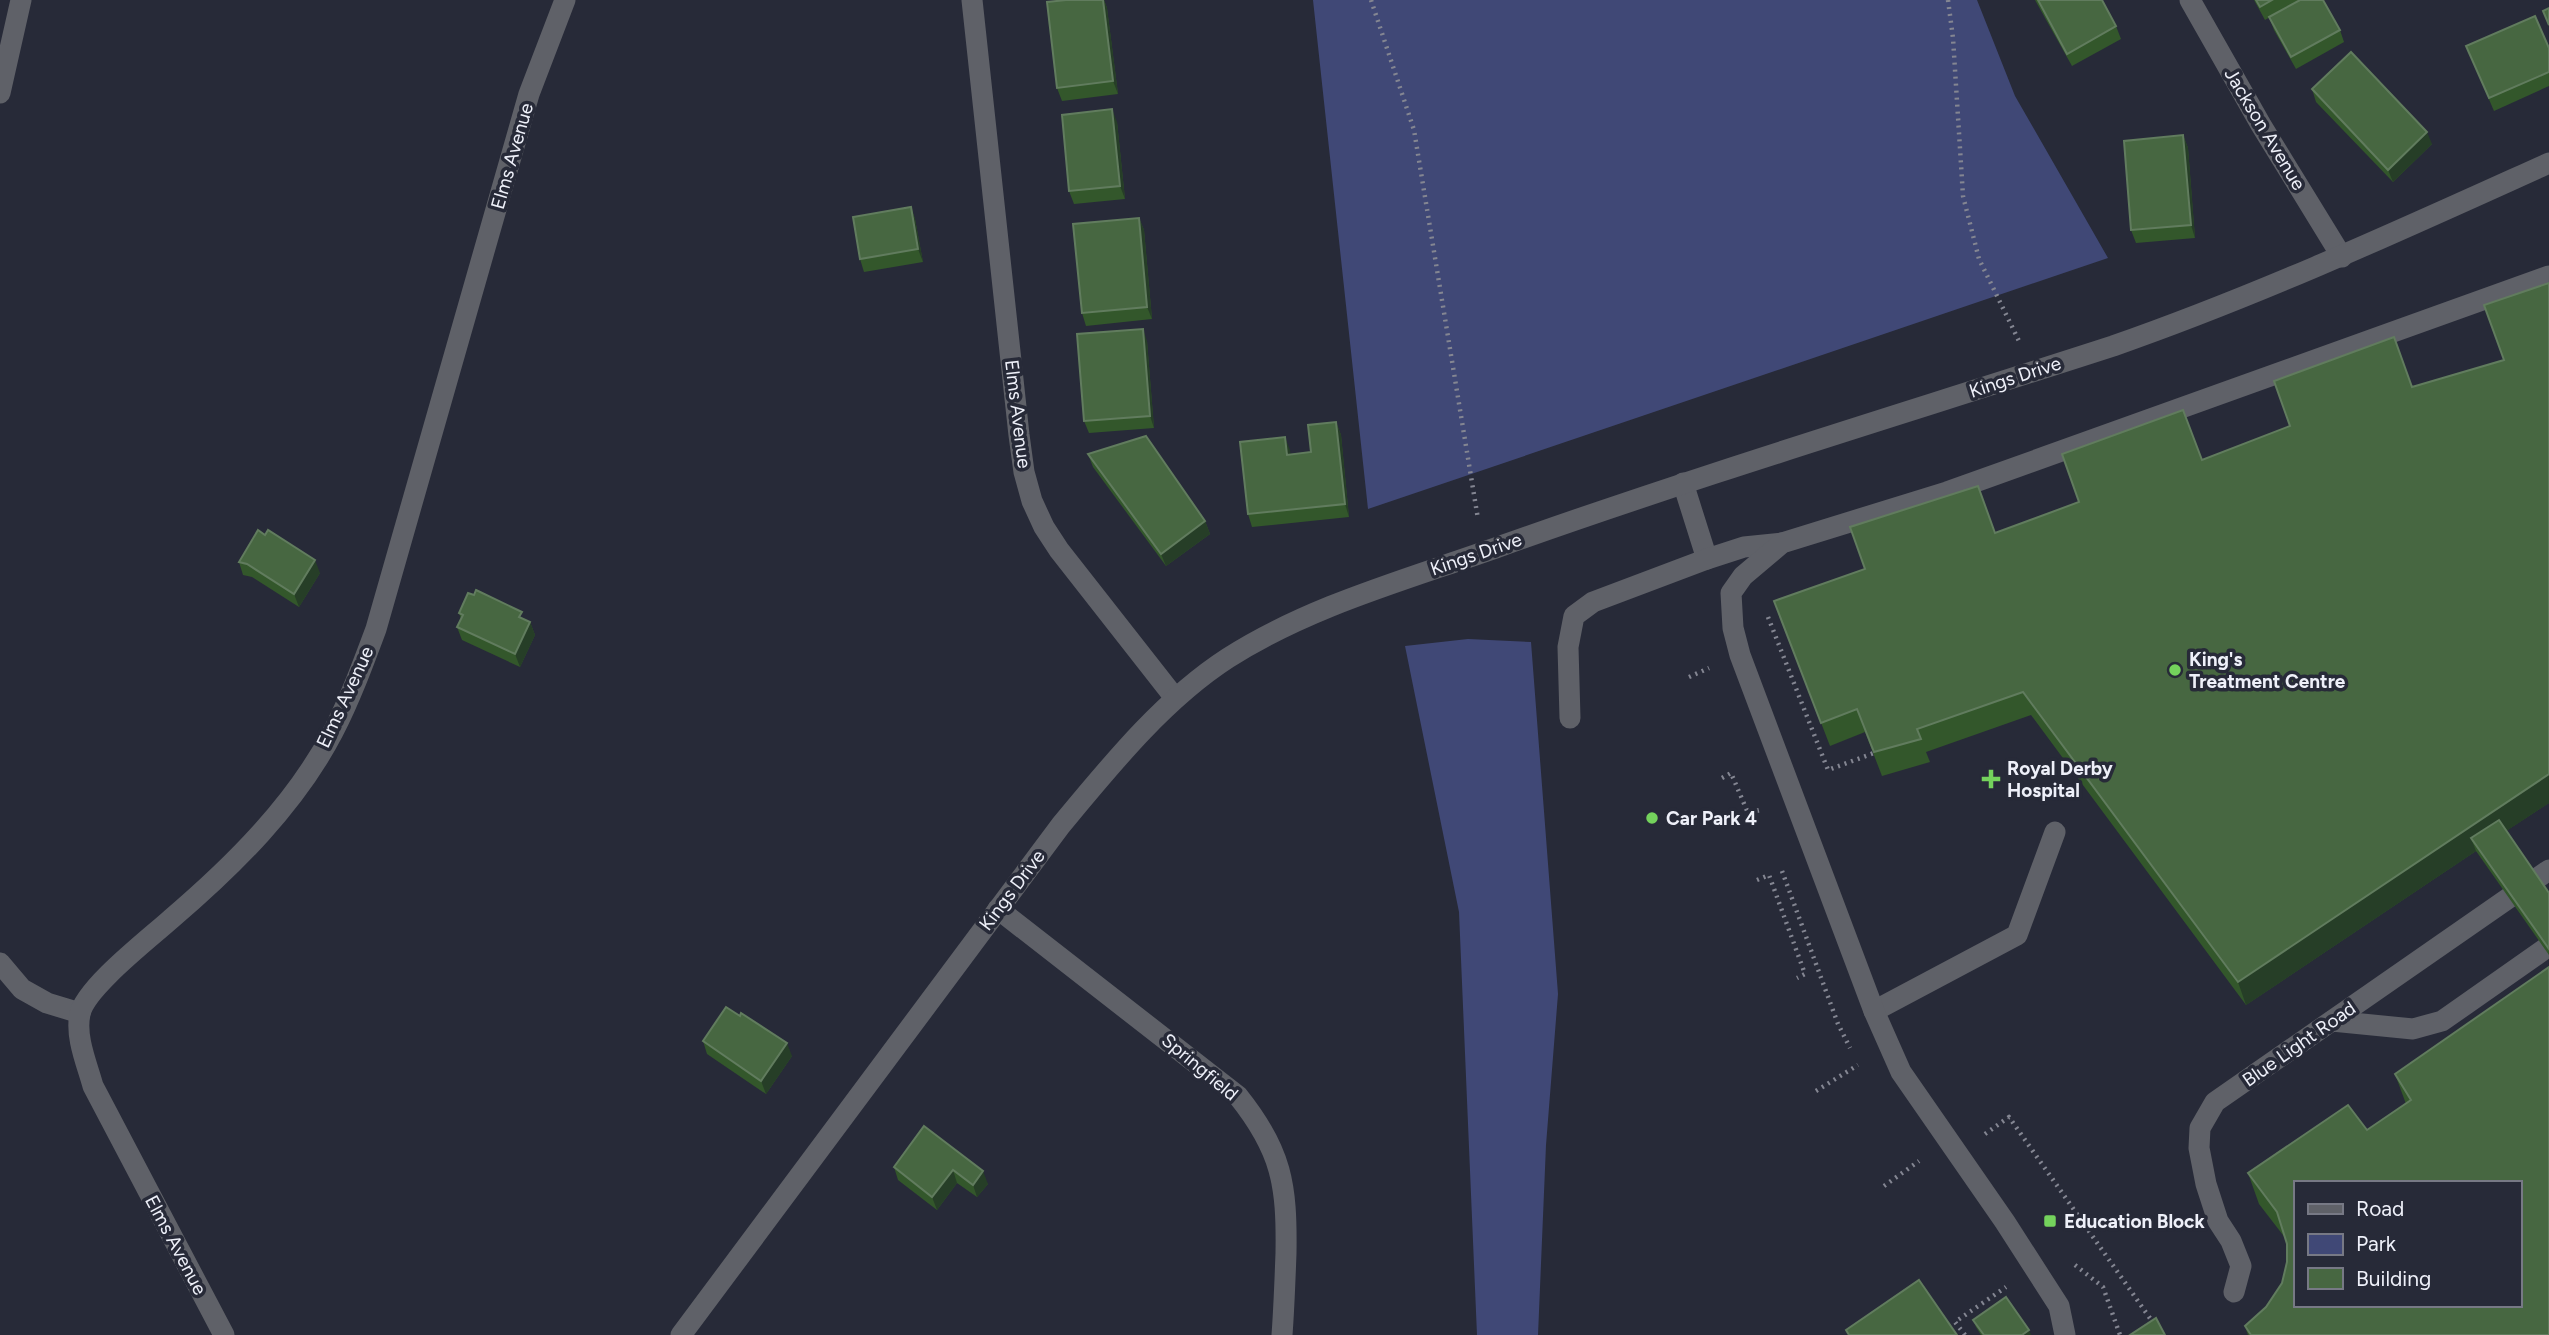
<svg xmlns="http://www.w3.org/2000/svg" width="2549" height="1335" font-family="Figtree,sans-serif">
<rect width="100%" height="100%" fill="#272a38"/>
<g fill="#404876">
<polygon points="1313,0 1977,0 2015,96 2108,258 1368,509"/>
<polygon points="1468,639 1531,642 1558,994 1546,1145 1538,1335 1477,1335 1459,912 1405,646"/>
</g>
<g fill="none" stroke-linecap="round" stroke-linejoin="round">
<g stroke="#848692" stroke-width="4.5" stroke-dasharray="2 5" stroke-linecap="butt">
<polyline points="1371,0 1414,130 1478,519"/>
<polyline points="1948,0 1953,38 1963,196 1979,259 2019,341"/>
<polyline points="1768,617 1828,770 1874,753"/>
<polyline points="1689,677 1709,668"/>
<polyline points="1722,778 1731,773 1748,813 1760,810"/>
<polyline points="1782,871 1838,1024 1850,1048"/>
<polyline points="1757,880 1769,875 1805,974 1797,978"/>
<polyline points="1816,1091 1858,1065"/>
<polyline points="1985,1134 2009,1117 2154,1324"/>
<polyline points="1884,1186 1919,1161"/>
<polyline points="2075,1265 2103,1287 2120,1335"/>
<polyline points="1965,1335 1955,1322 2006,1287"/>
</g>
<g stroke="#5f6168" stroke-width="21">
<polyline points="972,0 1019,435 1024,472 1032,501 1044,527 1059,550 1175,698"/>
<polyline points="2190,0 2261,125 2342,257"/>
<polyline points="0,93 21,0"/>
<polyline points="1683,483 1707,559"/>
<polyline points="1570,718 1568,647 1574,616 1593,602 1707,559 1744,547 1782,543"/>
<path d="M998 909 1238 1096C1282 1151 1287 1185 1286 1253 1285 1281 1284 1308 1282 1335"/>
<polyline points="0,963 22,989 47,1003 80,1013"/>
<polyline points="1874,1011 2017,935 2055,832"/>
<polyline points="2332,1021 2413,1029 2442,1021 2549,946"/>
<polyline points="2234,1292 2241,1266 2231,1241 2218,1221 2206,1184 2199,1148 2200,1128 2215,1102 2549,870"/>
<path d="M224 1335 93 1086C87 1064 75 1037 80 1014 85 988 150 938 171 919 232 867 295 805 333 732 350 699 363 664 376 629L529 94 565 0"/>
<path d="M681 1335 1061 825C1110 766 1163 700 1228 658 1311 605 1409 579 1501 546 1703 474 1909 412 2113 346 2262 294 2405 228 2549 163"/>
<polyline points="2065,1335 2059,1306 2005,1222 1901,1072 1874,1011 1740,655 1733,628 1731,593 1743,576 1782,543 1947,492 2549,276"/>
</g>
</g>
<g fill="#33572b">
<polygon points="1066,0 1104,0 1107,8 1118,94 1062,101 1057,88"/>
<polygon points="2035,0 2102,0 2116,26 2121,39 2072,66"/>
<polygon points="2254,0 2299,0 2265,20"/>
<polygon points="2269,17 2340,30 2344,42 2296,69 2274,30"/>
<polygon points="2466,46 2549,48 2549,86 2494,111"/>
<polygon points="2312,89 2432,144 2393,182 2316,102"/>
<polygon points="1117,122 1125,199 1074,204 1069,191"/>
<polygon points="2183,135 2188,148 2195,238 2136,243 2131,230"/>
<polygon points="911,207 915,219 923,262 864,272 860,259"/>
<polygon points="1139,218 1144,230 1152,319 1086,326 1082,313"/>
<polygon points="2549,283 2549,803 2506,831 2549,893 2549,955 2476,851 2246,1005 2031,715 1926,752 1930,762 1882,776 1865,732 1830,746 1783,624 1995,533 2412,387 2504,360"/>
<polygon points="1147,341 1154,428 1089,433 1084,421"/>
<polygon points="1336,422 1341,435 1349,517 1252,527 1248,514 1285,437 1290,454 1311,452"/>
<polygon points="1088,454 1205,521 1210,534 1166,566 1093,467"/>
<polygon points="239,562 320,573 299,607 252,577 243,575"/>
<polygon points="459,613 525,619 530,622 535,635 520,667 462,640 457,627 461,619"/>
<polygon points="2549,967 2549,1335 2248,1335 2245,1326 2266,1307 2282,1283 2287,1262 2287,1244 2286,1239 2259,1204 2248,1173 2367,1130 2406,1104 2395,1074"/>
<polygon points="703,1041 792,1056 766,1094 707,1054"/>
<polygon points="924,1126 988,1184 977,1197 957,1183 937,1210 898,1180 894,1167"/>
<polygon points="1973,1320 2031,1335 1981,1335 1976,1327"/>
</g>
<g fill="#263e27">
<polygon points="1103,0 1104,0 1107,8 1118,94 1113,81"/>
<polygon points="1112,109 1117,122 1125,199 1120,186"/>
<polygon points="2427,132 2432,144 2393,182 2388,170"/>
<polygon points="2183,135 2188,148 2195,238 2191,225"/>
<polygon points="911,207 915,219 923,262 918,249"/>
<polygon points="1139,218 1144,230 1152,319 1147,307"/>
<polygon points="1143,329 1147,341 1154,428 1150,416"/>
<polygon points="1336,422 1341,435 1349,517 1345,504"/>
<polygon points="1285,437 1290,450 1292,467 1287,455"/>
<polygon points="1205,521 1210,534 1166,566 1161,554"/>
<polygon points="315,560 320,573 299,607 294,594"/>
<polygon points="530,622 535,635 520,667 515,654"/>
<polygon points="2549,774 2549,803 2479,849 2471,838 2476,851 2246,1005 2238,982"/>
<polygon points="787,1043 792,1056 766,1094 761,1081"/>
<polygon points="953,1170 957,1183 937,1210 932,1197"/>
<polygon points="983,1171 988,1184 977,1197 973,1185"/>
<polygon points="2029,1330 2031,1335 2022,1335"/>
</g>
<g fill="#476741" stroke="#617c5e" stroke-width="2" fill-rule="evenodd">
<polygon points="1066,0 1103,0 1113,81 1057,88 1047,2"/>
<polygon points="2038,0 2102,0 2116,26 2067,54"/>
<polygon points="2256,0 2272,0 2260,7"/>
<polygon points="2300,0 2323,0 2340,30 2291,57 2269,17"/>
<polygon points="2549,8 2549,25 2543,11"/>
<polygon points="2535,16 2549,48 2549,72 2489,98 2466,46"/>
<polygon points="2351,52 2427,132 2388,170 2312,89"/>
<polygon points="1112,109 1120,186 1069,191 1062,115"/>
<polygon points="2183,135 2191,225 2131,230 2124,141"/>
<polygon points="911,207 918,249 860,259 853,217"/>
<polygon points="1139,218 1147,307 1082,313 1073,224"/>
<polygon points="2549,283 2549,774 2238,982 2023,692 1917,729 1921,739 1874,752 1857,709 1821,723 1774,601 1865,569 1850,527 1978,486 1995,533 2079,502 2062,454 2183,410 2202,460 2290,426 2274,381 2394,337 2412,387 2504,360 2484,305"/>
<polygon points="1143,329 1150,416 1084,421 1077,334"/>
<polygon points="1336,422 1345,504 1248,514 1240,442 1285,437 1287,455 1311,452 1308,425"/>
<polygon points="1146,436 1205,521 1161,554 1088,454"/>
<polygon points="258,530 265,535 268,530 315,560 294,594 247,564 239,562"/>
<polygon points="476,590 522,612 519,617 530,622 515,654 457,627 463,615 459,613 468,593 474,595"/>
<polygon points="2499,820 2549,893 2549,949 2471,838"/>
<path d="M2549 967V1335H2251L2245 1326 2266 1307 2282 1283 2287 1262V1244L2277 1212 2248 1173 2348 1105 2367 1130 2411 1100 2395 1074ZM2295 1183H2519V1305H2295Z"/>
<polygon points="726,1007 740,1016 741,1013 787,1043 761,1081 703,1041"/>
<polygon points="924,1126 983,1171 973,1185 953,1170 932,1197 894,1167"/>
<polygon points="1919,1280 1957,1335 1849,1335 1846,1330"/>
<polygon points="2006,1297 2029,1330 2022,1335 1984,1335 1973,1320"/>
<polygon points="2156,1318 2165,1335 2130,1335"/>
</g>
<g fill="#74d25c" stroke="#272a38" stroke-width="2.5">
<circle cx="2175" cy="670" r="7"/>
<path d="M1987.5 768.5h7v7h7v7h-7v7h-7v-7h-7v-7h7z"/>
<circle cx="1652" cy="818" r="7"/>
<rect x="2043" y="1214" width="14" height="14" rx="3.5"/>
</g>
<g text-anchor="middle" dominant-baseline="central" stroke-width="7" stroke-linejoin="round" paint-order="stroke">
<g font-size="19" fill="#eef0f9" stroke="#272a38">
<text transform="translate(2265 129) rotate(59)">Jackson Avenue</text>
<text transform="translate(512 156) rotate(-74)">Elms Avenue</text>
<text transform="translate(2015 377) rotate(-18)">Kings Drive</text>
<text transform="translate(1018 414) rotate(83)">Elms Avenue</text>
<text transform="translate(1476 554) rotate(-19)">Kings Drive</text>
<text transform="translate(345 697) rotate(-65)">Elms Avenue</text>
<text transform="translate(1012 890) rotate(-53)">Kings Drive</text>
<text transform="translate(2299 1044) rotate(-35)">Blue Light Road</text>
<text transform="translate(1200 1067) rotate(40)">Springfield</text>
<text transform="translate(176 1245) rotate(62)">Elms Avenue</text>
</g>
<g font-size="19" font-weight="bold" fill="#eef0f9" stroke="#272a38" text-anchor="start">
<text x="2189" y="659">King's<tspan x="2189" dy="22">Treatment Centre</tspan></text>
<text x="2007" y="768">Royal Derby<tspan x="2007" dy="22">Hospital</tspan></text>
<text x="1666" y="818">Car Park 4</text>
<text x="2064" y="1221">Education Block</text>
</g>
</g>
<rect x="2294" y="1181" width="228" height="126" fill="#272a38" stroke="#777985" stroke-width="2"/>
<rect x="2308" y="1204" width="35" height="10" fill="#5f6168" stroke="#777985" stroke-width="2"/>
<text x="2356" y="1216" font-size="21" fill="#eef0f9">Road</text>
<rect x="2308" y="1234" width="35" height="21" fill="#404876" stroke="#777985" stroke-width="2"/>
<text x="2356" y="1251" font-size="21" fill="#eef0f9">Park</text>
<rect x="2308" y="1268" width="35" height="21" fill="#476741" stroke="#777985" stroke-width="2"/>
<text x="2356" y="1286" font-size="21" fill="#eef0f9">Building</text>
</svg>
